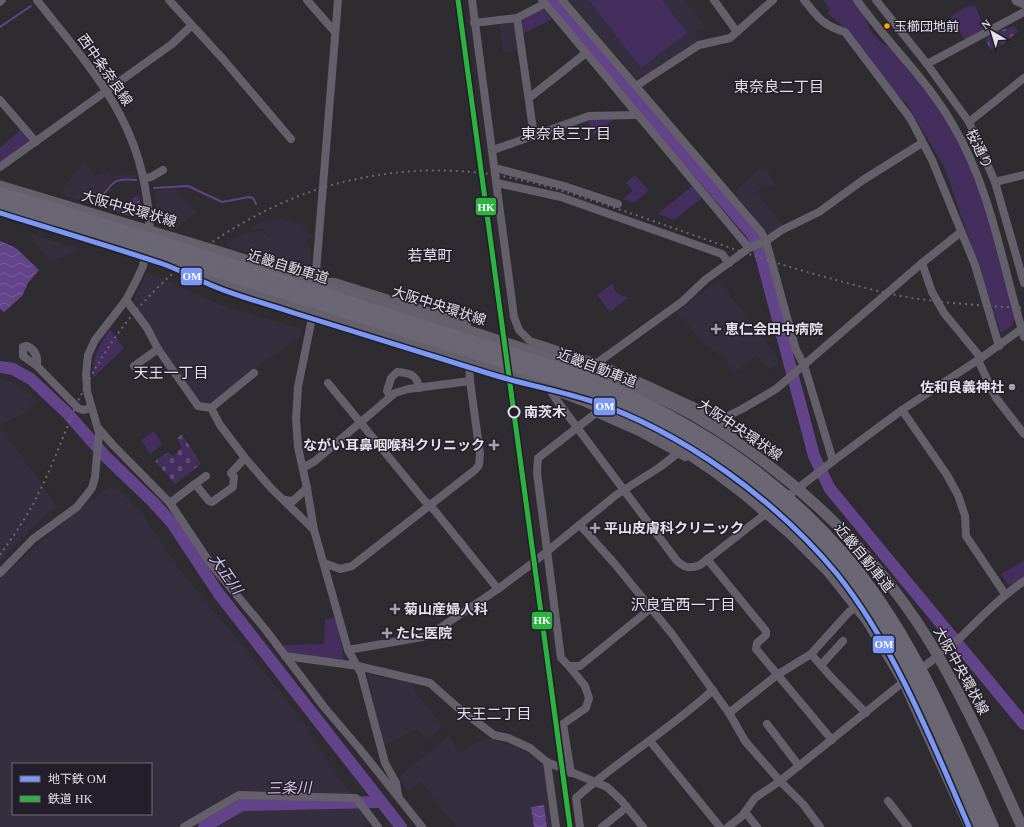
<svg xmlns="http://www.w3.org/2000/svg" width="1024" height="827" font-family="'Times New Roman','Noto Sans JP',serif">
<defs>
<pattern id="grass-dots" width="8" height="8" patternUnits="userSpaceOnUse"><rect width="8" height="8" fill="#442e5e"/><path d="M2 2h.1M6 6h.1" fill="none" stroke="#5f4c75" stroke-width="1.8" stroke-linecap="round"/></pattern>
<pattern id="cemetery-stones" width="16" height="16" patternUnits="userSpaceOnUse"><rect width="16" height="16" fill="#442e5e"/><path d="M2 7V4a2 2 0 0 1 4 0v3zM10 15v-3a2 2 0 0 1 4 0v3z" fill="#5f4c75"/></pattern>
<pattern id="water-waves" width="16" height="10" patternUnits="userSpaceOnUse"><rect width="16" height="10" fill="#634389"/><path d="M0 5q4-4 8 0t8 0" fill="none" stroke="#795e9a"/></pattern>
</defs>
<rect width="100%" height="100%" fill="#2e2b31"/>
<g fill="#352e3f" fill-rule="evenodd">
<polygon points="568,0 686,0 705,27 695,32 700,43 638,80"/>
<polygon points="512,21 516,24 519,50 503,52 500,23"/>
<polygon points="84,160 94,176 109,171 112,177 125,174 136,175 137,178 115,179 109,184 102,195 88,203 59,194"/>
<polygon points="763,166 778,186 765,186 757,192 783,226 773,234 768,234 734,192"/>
<polygon points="176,188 177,191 197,211 175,230 163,226 157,218 155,191"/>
<polygon points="279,218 300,224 312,236 305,242 311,250 310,268 307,271 228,246 227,244 246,232 262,231 273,240 263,229 248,230 265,220 269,222"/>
<polygon points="32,234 69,246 80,250 51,261 34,242"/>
<polygon points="147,272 221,305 302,329 301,336 251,371 210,404 200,404 133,302"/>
<polygon points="718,280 776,355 780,362 769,370 757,355 734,374 723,357 700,339 677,313"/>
<polygon points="0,378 19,385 37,400 23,414 0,425"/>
<polygon points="0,427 58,507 44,516 0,561"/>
<path d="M115 487 139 509 176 565 295 710 329 764 351 794H233L178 827H0V578L59 526 108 488ZM13 764H151V814H13Z"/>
<polygon points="368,674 412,683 417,693 443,728 428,739 417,729 383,746"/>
<polygon points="448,736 461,753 476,743 491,738 527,752 545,768 553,827 456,827 421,782 408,791 398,778"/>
<polygon points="361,809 370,821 362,827 217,827 243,810"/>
</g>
<polygon fill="url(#grass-dots)" points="139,195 142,211 133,217 115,211 115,209"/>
<g fill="url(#cemetery-stones)">
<polygon points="1015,26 1018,32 1001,45 991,50 985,39 998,31"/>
<polygon points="182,434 201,464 175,484 155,461 168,452 173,456 182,447 177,438"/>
</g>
<g fill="#442e5e">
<polygon points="589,0 662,0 687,33 641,68"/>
<polygon points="823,0 854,0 865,16 870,30 879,41 890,48 932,99 949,124 980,188 1000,256 1015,319 1009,328 1001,333 945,168 907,104 885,82 876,66 849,31 827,13 831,10"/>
<polygon points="970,5 975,6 985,28 965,40 950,17"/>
<path d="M539 9 544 10 552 19 523 34C521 17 525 18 539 9Z"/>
<polygon points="593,119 613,119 613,120 594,135 588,121"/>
<polygon points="21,129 29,138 29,143 0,164 0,148"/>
<polygon points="635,175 649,190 634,203 623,199 633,191 626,183"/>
<polygon points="692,186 702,198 674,220 658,214"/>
<path d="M613 283C614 293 619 296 629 297L610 312 597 295Z"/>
<path d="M110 329 124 348 93 378C92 358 99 345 110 329Z"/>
<polygon points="154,431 162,444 150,454 141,440"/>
<polygon points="1024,560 1024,577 1009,586 1001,574"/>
<polygon points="337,616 344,661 287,653 283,645 324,644 325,620"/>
</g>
<g fill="url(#water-waves)">
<polygon points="0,241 16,248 39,270 28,283 22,296 4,312 0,309"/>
<polygon points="544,805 547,827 534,827 531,807"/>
</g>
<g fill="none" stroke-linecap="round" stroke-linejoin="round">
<g stroke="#634389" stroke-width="2">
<polyline points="0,27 31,6"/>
<polyline points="154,188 188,186 222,202 249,197 253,198 256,204"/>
<path d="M94 204C114 188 106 177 136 180"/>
</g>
<g stroke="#634389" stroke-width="12">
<polyline points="551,0 752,234 760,252 814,456 830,489 1024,724"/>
<polyline points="0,367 13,369 31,379 68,414 105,456 153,502 172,523 219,594 401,827"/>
<polyline points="204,827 242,805 380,802"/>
</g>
<g stroke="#645f6a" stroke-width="8">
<path d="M37 0C85 62 134 112 146 193 148 207 151 221 149 235"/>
<polyline points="169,0 223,59 291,139"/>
<polyline points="307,0 335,32"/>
<polyline points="338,0 316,272 313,281 335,282 450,318 467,325 468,335"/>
<polyline points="472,0 514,317 519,330 530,341 597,363 641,382 693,406 718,421 733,436"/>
<polyline points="542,0 749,248"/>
<polyline points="562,0 761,232 766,241 796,350 804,365 833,461"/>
<polyline points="714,0 737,32"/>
<path d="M804 0C819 18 822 25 845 32L910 118 932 160 975 265 999 346"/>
<path d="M857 0C887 43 927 79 953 125 992 191 1002 265 1024 337"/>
<polyline points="876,0 927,64 969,122 1024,78"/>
<polyline points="0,2 2,0"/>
<polyline points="517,18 534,136"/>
<polyline points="474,23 517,18 544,4"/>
<polyline points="927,64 1024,12"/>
<polyline points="636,86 699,45 730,38 773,0"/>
<polyline points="529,98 586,53"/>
<polyline points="0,100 36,142"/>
<polyline points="969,122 995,182 1024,283"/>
<polyline points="493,150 589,116 637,115"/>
<polyline points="0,167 172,44 191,26"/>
<polyline points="495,168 564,186 618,204"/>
<polyline points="144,178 151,177 163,170"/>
<polyline points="995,182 1024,175"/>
<polyline points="497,183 561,197 722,254 729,263"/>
<polyline points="922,263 932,292 944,313 981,358"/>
<polyline points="126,300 147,328 158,349 198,406 211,408 220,425 245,458 271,488 314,530"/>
<polyline points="313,313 298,387 296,419 298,447 307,488 314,530 348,650 361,673 385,763 396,783 398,795"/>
<polyline points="469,357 470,381"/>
<polyline points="978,360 996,398 1024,434"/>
<polyline points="597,363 683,301 705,280 749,248 766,241 782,230 819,212 863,180 922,143"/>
<polyline points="558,365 562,351"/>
<path d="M37 366C38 357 36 350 27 346L23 347V356L37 366 78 408 83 410 91 408"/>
<polyline points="134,366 158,349"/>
<polyline points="328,383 424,500 435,511 498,589"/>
<path d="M552 384V393L555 398 677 561C685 568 690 569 700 565L833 461 902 410 981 358 1024 327"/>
<path d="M390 396 387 391 391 378 397 372C409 373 417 374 419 388"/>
<polyline points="211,408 254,373"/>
<polyline points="902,410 947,475 958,495 965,516 966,536 1005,594"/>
<polyline points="718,421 742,409 776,389 922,263 961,232"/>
<polyline points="98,428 113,445 170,503 210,563 265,629 324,707 359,748 422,827"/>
<polyline points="303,468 315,461 395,393 408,389 470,381 480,454 479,465 475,470 352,566 340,569 324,563"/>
<polyline points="195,484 206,476"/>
<polyline points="285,500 293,501 307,488"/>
<polyline points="170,503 195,484 209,501 212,502 233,487 234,477 231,473 245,458"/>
<polyline points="580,525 614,563 672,634 729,713 745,741 780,781 803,804 820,827"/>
<polyline points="707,559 766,631 766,635 757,643 756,649 832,740"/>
<polyline points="0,573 33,539 77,507 92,488 95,477 99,433 87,391 86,374 88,355 95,340 126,300 137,279 143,266 146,250"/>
<polyline points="650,609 580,666 569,666 561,658 537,473 538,458 596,413 639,432 685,457"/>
<polyline points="348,650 428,636 498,589 534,562 616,495 660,467 678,453"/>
<polyline points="811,654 831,677 866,713"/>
<polyline points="285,656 358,666 430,683 457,707 494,735 508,738 530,748 547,762 607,787 621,800 643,827"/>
<polyline points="821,665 843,641"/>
<polyline points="569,666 585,686 589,698 586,708 563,724 571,773"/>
<path d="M917 672C932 660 948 649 962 636 982 616 1001 597 1024 581"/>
<polyline points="729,713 777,675 811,654 849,612 857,606"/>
<polyline points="767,724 799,766"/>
<polyline points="650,741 720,827"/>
<polyline points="547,762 556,827"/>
<polyline points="888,801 908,827"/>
<polyline points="745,812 757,827"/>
<polyline points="184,827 239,795 356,798 378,827"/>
<path d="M580 827 576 798C620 759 670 729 713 690"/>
<polyline points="602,827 627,807"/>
<polyline points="728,827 742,816 755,798 780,781 907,679"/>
</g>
<g stroke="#65606c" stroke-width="11">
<polyline points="1017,0 1024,3"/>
<polyline points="0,186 220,252 420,315"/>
<polyline points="138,253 204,276 412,341"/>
<path d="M611 377C640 390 672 402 700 419 796 476 880 556 937 654 969 710 996 769 1022 827"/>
<polyline points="594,405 617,414 664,437 718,474 743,493 791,534 828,571 867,620 904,682 970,827"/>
</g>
<polyline stroke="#6b6673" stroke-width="12" points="0,203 59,222"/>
<path stroke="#6a676e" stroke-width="2" stroke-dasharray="2 4" stroke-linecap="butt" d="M0 555C14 535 29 514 39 492 54 463 65 431 78 401 93 370 112 339 134 313 175 265 224 229 282 203 343 176 413 165 481 173 530 179 577 195 624 211 692 234 760 260 829 278 858 286 889 295 919 299 954 304 989 306 1024 308"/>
<g stroke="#65606c" stroke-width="11">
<polyline points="420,315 611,377"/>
<polyline points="412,341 538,383 594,405"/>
</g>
<g stroke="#6b6673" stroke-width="12">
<path d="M0 193C114 226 227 263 340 299 391 316 443 332 494 348 542 363 590 378 635 399 712 435 784 486 840 550 911 630 950 730 993 827"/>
<path d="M59 222 541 374C585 389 628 406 669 428 760 477 838 550 892 639 927 699 953 764 981 827"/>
</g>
<defs>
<polyline id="rail-1" points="458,0 570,827"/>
</defs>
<use href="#rail-1" stroke="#231e2a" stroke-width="8"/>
<use href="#rail-1" stroke="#2ab33f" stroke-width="5"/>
<defs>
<path id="metro-1" d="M0 213C54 230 109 246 163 264 180 270 196 279 213 286 239 297 267 304 294 313 361 334 429 355 497 376 528 385 560 391 591 401 683 432 776 500 837 574 894 645 933 744 969 827"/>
</defs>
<use href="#metro-1" stroke="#231e2a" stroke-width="8"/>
<use href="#metro-1" stroke="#7a98f5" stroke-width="5"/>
</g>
<circle fill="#f7a600" stroke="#231e2a" stroke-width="1.5" cx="887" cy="26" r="3.5"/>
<g fill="#a4a1a9" stroke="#231e2a" stroke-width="1.5">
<path d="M714 323h4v4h4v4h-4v4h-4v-4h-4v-4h4z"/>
<circle cx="1012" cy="387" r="4"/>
<path d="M492 439h4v4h4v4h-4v4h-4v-4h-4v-4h4z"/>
<path d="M593 522h4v4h4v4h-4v4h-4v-4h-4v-4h4z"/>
<path d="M393 603h4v4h4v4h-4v4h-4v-4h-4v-4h4z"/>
<path d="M385 627h4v4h4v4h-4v4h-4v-4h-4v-4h4z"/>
</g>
<circle fill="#231e2a" stroke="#e4e1e9" stroke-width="2" cx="514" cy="412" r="5.5"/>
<g text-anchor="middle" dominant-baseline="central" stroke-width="3" stroke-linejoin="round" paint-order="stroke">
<g font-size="13" fill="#e4e1e9" stroke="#231e2a" text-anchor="start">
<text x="894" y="26">玉櫛団地前</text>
</g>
<g font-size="14" fill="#e4e1e9" stroke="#231e2a">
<text transform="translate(105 70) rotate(55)">西中条奈良線</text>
<text transform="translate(979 149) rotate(64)">桜通り</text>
<text transform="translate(129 209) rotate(16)">大阪中央環状線</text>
<text transform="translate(288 267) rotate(17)">近畿自動車道</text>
<text transform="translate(439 306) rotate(18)">大阪中央環状線</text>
<text transform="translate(597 368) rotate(21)">近畿自動車道</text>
<text transform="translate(740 430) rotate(34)">大阪中央環状線</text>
<text transform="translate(864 558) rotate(51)">近畿自動車道</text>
<text transform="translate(961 671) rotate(61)">大阪中央環状線</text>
</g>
<g font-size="14" font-weight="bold" fill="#e4e1e9" stroke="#231e2a" text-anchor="start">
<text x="725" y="329">恵仁会田中病院</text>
<text x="1004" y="387" text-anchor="end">佐和良義神社</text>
<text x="485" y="445" text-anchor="end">ながい耳鼻咽喉科クリニック</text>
<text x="604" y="528">平山皮膚科クリニック</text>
<text x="404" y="609">菊山産婦人科</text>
<text x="396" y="633">たに医院</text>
</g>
<g font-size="14" font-weight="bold" fill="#e4e1e9" stroke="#231e2a" text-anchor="start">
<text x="524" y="412">南茨木</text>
</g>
<g font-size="15" fill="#e4e1e9" stroke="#231e2a">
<text x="779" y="87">東奈良二丁目</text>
<text x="566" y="134">東奈良三丁目</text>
<text x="430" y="256">若草町</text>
<text x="171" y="373">天王一丁目</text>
<text x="683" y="605">沢良宜西一丁目</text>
<text x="494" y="714">天王二丁目</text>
</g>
<g font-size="15" font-style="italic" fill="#d7c7f1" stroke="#231e2a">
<text transform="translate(226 574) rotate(55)">大正川</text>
<text transform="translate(289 788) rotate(-1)">三条川</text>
</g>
</g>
<g stroke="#231e2a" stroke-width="1.5">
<rect x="475" y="197" width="22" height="19" rx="4" fill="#2ab33f"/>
<rect x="180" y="267" width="23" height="19" rx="4" fill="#7a98f5"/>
<rect x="593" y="397" width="23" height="19" rx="4" fill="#7a98f5"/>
<rect x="531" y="611" width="22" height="19" rx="4" fill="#2ab33f"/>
<rect x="872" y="635" width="23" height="19" rx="4" fill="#7a98f5"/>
</g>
<g font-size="11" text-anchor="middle" font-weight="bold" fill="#fff">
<text x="486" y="211">HK</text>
<text x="192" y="280">OM</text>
<text x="605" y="410">OM</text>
<text x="542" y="624">HK</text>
<text x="884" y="648">OM</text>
</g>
<rect x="12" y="763" width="140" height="52" fill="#231e2a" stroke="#706c76"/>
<rect x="20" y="776" width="20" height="6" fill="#7a98f5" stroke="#706c76"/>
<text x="48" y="783" font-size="12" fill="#e4e1e9">地下鉄 OM</text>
<rect x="20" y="796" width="20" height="6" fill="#2ab33f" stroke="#706c76"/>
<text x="48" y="803" font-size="12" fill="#e4e1e9">鉄道 HK</text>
<g transform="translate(992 32) rotate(322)" stroke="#231e2a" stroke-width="3" paint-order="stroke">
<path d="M0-3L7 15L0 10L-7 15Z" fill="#e4e1e9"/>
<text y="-6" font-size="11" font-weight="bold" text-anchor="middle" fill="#e4e1e9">N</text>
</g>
</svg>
